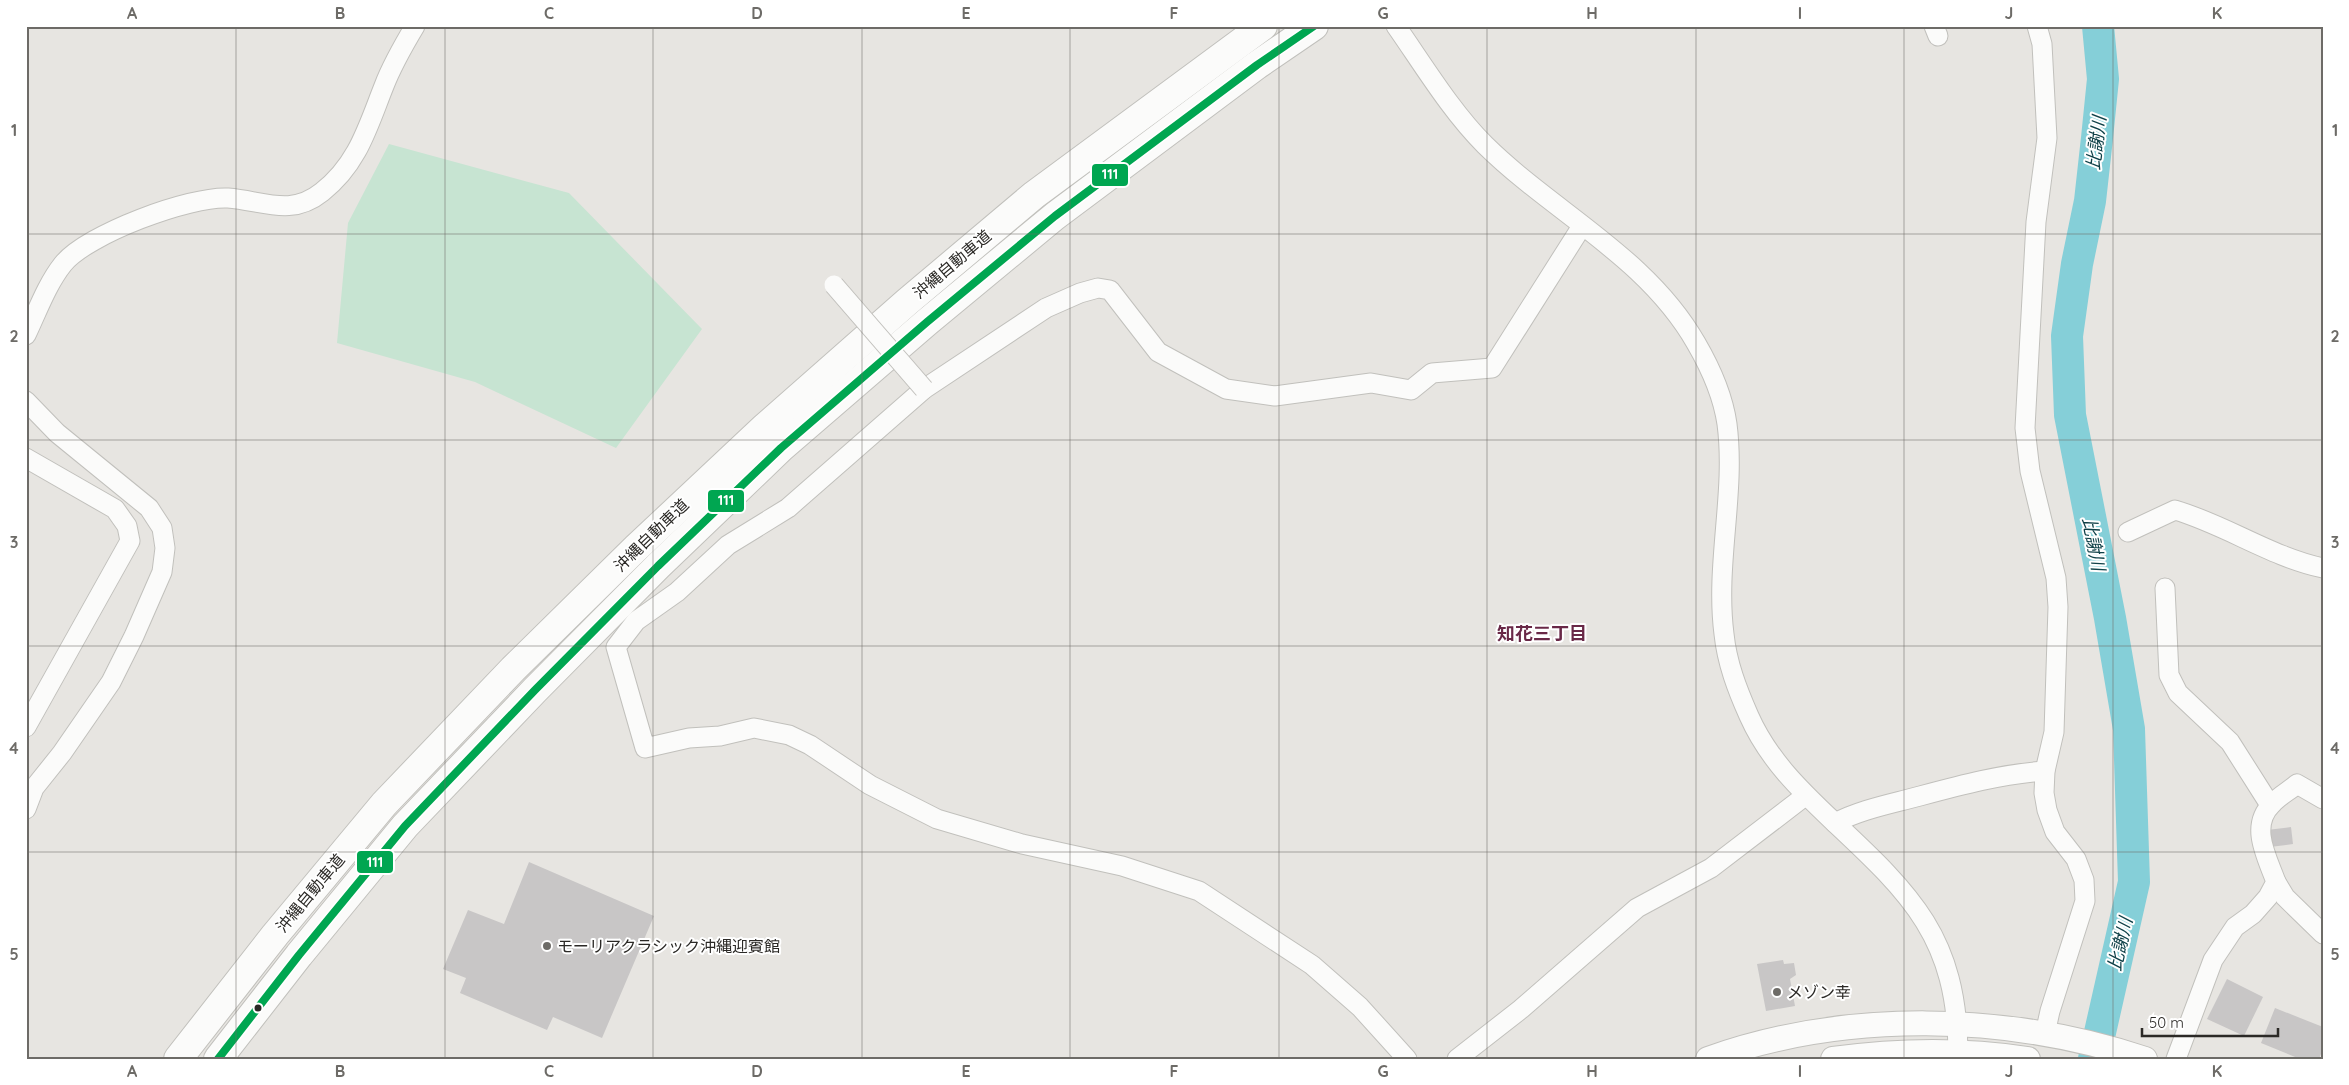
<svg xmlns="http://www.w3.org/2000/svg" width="2349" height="1085" font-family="Quicksand,'Noto Sans JP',sans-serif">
<rect width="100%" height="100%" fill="#e7e5e1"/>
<polygon fill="#c7e4d2" points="389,144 569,193 702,329 616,448 475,382 337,343 348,223"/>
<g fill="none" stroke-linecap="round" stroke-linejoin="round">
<polyline stroke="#85cfd8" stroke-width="32" points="2094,1059 2134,882 2129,729 2110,618 2070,415 2067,336 2077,264 2090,201 2097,138 2103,79 2098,26"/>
</g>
<g fill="#c8c6c6">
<polygon points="2291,827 2293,844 2270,847 2267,830"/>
<polygon points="529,862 654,916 602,1038 553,1017 547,1030 460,993 466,978 443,969 468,910 504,924"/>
<polygon points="1783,960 1784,964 1794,963 1796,975 1790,979 1795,1006 1766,1011 1757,964"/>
<polygon points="2227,979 2263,997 2244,1036 2207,1019"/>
<polygon points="2275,1008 2323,1027 2323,1049 2319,1059 2300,1059 2261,1043"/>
</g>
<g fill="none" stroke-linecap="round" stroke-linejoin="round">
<defs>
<g id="minor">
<path d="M1396 26C1424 66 1451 111 1485 145 1554 213 1647 257 1696 343 1710 367 1723 396 1727 424 1736 493 1715 564 1724 634 1727 663 1737 689 1749 716 1768 759 1800 790 1834 822 1912 895 1957 938 1958 1052"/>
<polyline points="1934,26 1938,36"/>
<polyline points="2037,26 2042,44 2047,138 2036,222 2025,428 2030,471 2056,578 2058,607 2054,732 2045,771 2044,793 2047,810 2055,832 2076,859 2084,880 2085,901 2050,1011 2045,1034"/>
<path d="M26 335C37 312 47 284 63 264 87 234 190 196 228 198 264 201 291 217 322 192 358 164 368 126 384 86 392 65 403 46 415 26"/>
<polyline points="26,401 57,433 149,508 162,528 165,548 162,572 134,636 111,682 62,753 34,788 26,809"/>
<polyline points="26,458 115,509 127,526 130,541 26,727"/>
<path d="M2128 532 2175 510C2226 525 2271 557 2323 568"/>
<polyline points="2165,588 2169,675 2178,693 2230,742 2270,805"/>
<path d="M1835 823C1862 809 1891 804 1920 796 1961 785 2002 774 2045 771"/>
<polyline points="2276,882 2285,897 2323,934"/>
<polyline points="1407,1059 1360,1007 1312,965 1199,891 1122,866 1022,844 937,819 870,785 810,745 789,735 754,728 720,736 689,738 645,748 616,647 636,621 677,592 728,545 788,508 924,389 1046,308 1080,293 1098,288 1110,290 1158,352 1226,389 1275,396 1371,383 1411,390 1432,373 1492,368 1582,226"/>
<polyline points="1457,1059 1521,1009 1637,908 1711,868 1805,796"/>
<path d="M2176 1059 2213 960 2235 927 2253 914 2268 897 2276 882C2267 857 2249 826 2272 804 2279 796 2289 791 2297 784L2323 799"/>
</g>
<g id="major">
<path d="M1708 1059C1846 1010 2006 1013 2145 1059"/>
<path d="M1833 1059C1898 1050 1962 1049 2028 1059"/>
</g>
<g id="highway">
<polyline points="178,1059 275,935 384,804 513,669 636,548 765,427 907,302 1034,195 1263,26"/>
<polyline points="218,1059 299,955 405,826 535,690 658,566 781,448 927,322 1055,216 1257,65 1314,26"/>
</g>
</defs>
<use href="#minor" stroke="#c1c0bc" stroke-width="21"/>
<use href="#major" stroke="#c1c0bc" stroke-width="26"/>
<use href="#highway" stroke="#c1c0bc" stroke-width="30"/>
<use href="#minor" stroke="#fbfbfa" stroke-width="19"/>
<use href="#major" stroke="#fbfbfa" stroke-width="24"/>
<use href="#highway" stroke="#fbfbfa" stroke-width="28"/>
<defs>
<polyline id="minor-bridge" points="834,285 924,389"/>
</defs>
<use href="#minor-bridge" stroke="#c1c0bc" stroke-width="21" stroke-linecap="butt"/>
<use href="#minor-bridge" stroke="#fbfbfa" stroke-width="19"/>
<defs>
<polyline id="bus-1" points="218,1059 299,955 405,826 535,690 658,566 781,448 927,322 1055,216 1257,65 1314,26"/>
</defs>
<use href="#bus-1" stroke="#fff" stroke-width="11"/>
<use href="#bus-1" stroke="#00a651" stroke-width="8"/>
</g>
<path fill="none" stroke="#6d6b67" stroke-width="1" stroke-opacity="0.55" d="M236 26V1059M445 26V1059M653 26V1059M862 26V1059M1070 26V1059M1279 26V1059M1487 26V1059M1696 26V1059M1904 26V1059M2113 26V1059M26 234H2323M26 440H2323M26 646H2323M26 852H2323"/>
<g fill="#6d6b67" stroke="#fff" stroke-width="2">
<circle cx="547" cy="946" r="5"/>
<circle cx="1777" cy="992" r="5"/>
</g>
<circle fill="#2b2926" stroke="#fff" stroke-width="2" cx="258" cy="1008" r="4.5"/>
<g text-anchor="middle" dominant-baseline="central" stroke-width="4" stroke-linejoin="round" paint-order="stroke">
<g font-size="16" fill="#2b2926" stroke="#fff">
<text transform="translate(952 264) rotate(-40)">沖縄自動車道</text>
<text transform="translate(651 535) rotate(-44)">沖縄自動車道</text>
<text transform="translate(310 893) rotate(-50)">沖縄自動車道</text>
</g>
<g font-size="16" fill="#2b2926" stroke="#fff" text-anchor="start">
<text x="557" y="946">モーリアクラシック沖縄迎賓館</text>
<text x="1787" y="992">メゾン幸</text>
</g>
<g font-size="18" font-style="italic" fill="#104148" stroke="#fff">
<text transform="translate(2096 143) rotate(-83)">比謝川</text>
<text transform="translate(2094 544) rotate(79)">比謝川</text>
<text transform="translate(2120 944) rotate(-77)">比謝川</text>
</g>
<g font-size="18" font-weight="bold" fill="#692847" stroke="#fff">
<text x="1542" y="633">知花三丁目</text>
</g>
</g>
<g stroke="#fff" stroke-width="2">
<rect x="1091" y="163" width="38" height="24" rx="5" fill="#00a651"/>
<rect x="707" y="489" width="38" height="24" rx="5" fill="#00a651"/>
<rect x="356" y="850" width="38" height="24" rx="5" fill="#00a651"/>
</g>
<g font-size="14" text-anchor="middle" font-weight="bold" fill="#fff">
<text x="1110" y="179">111</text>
<text x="726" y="505">111</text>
<text x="375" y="867">111</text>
</g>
<rect width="2349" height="1085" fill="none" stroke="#ffffff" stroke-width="55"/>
<path d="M2142 1028v8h136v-8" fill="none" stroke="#2b2926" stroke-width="2.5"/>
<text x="2149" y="1028" font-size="15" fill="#2b2926" stroke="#ffffff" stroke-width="4" paint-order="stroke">50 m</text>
<rect x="28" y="28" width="2294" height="1030" fill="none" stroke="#6d6b67" stroke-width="2"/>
<g font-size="16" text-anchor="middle" font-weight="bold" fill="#6d6b67">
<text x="132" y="19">A</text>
<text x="340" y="19">B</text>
<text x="549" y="19">C</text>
<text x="757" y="19">D</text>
<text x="966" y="19">E</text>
<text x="1174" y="19">F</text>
<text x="1383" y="19">G</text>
<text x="1592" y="19">H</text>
<text x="1800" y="19">I</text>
<text x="2009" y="19">J</text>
<text x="2217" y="19">K</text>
<text x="14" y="136">1</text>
<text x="2335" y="136">1</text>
<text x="14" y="342">2</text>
<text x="2335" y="342">2</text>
<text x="14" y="548">3</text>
<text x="2335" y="548">3</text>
<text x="14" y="754">4</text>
<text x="2335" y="754">4</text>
<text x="14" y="960">5</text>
<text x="2335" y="960">5</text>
<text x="132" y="1077">A</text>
<text x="340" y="1077">B</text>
<text x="549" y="1077">C</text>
<text x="757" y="1077">D</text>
<text x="966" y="1077">E</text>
<text x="1174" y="1077">F</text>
<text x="1383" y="1077">G</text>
<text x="1592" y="1077">H</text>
<text x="1800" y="1077">I</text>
<text x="2009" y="1077">J</text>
<text x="2217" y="1077">K</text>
</g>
</svg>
